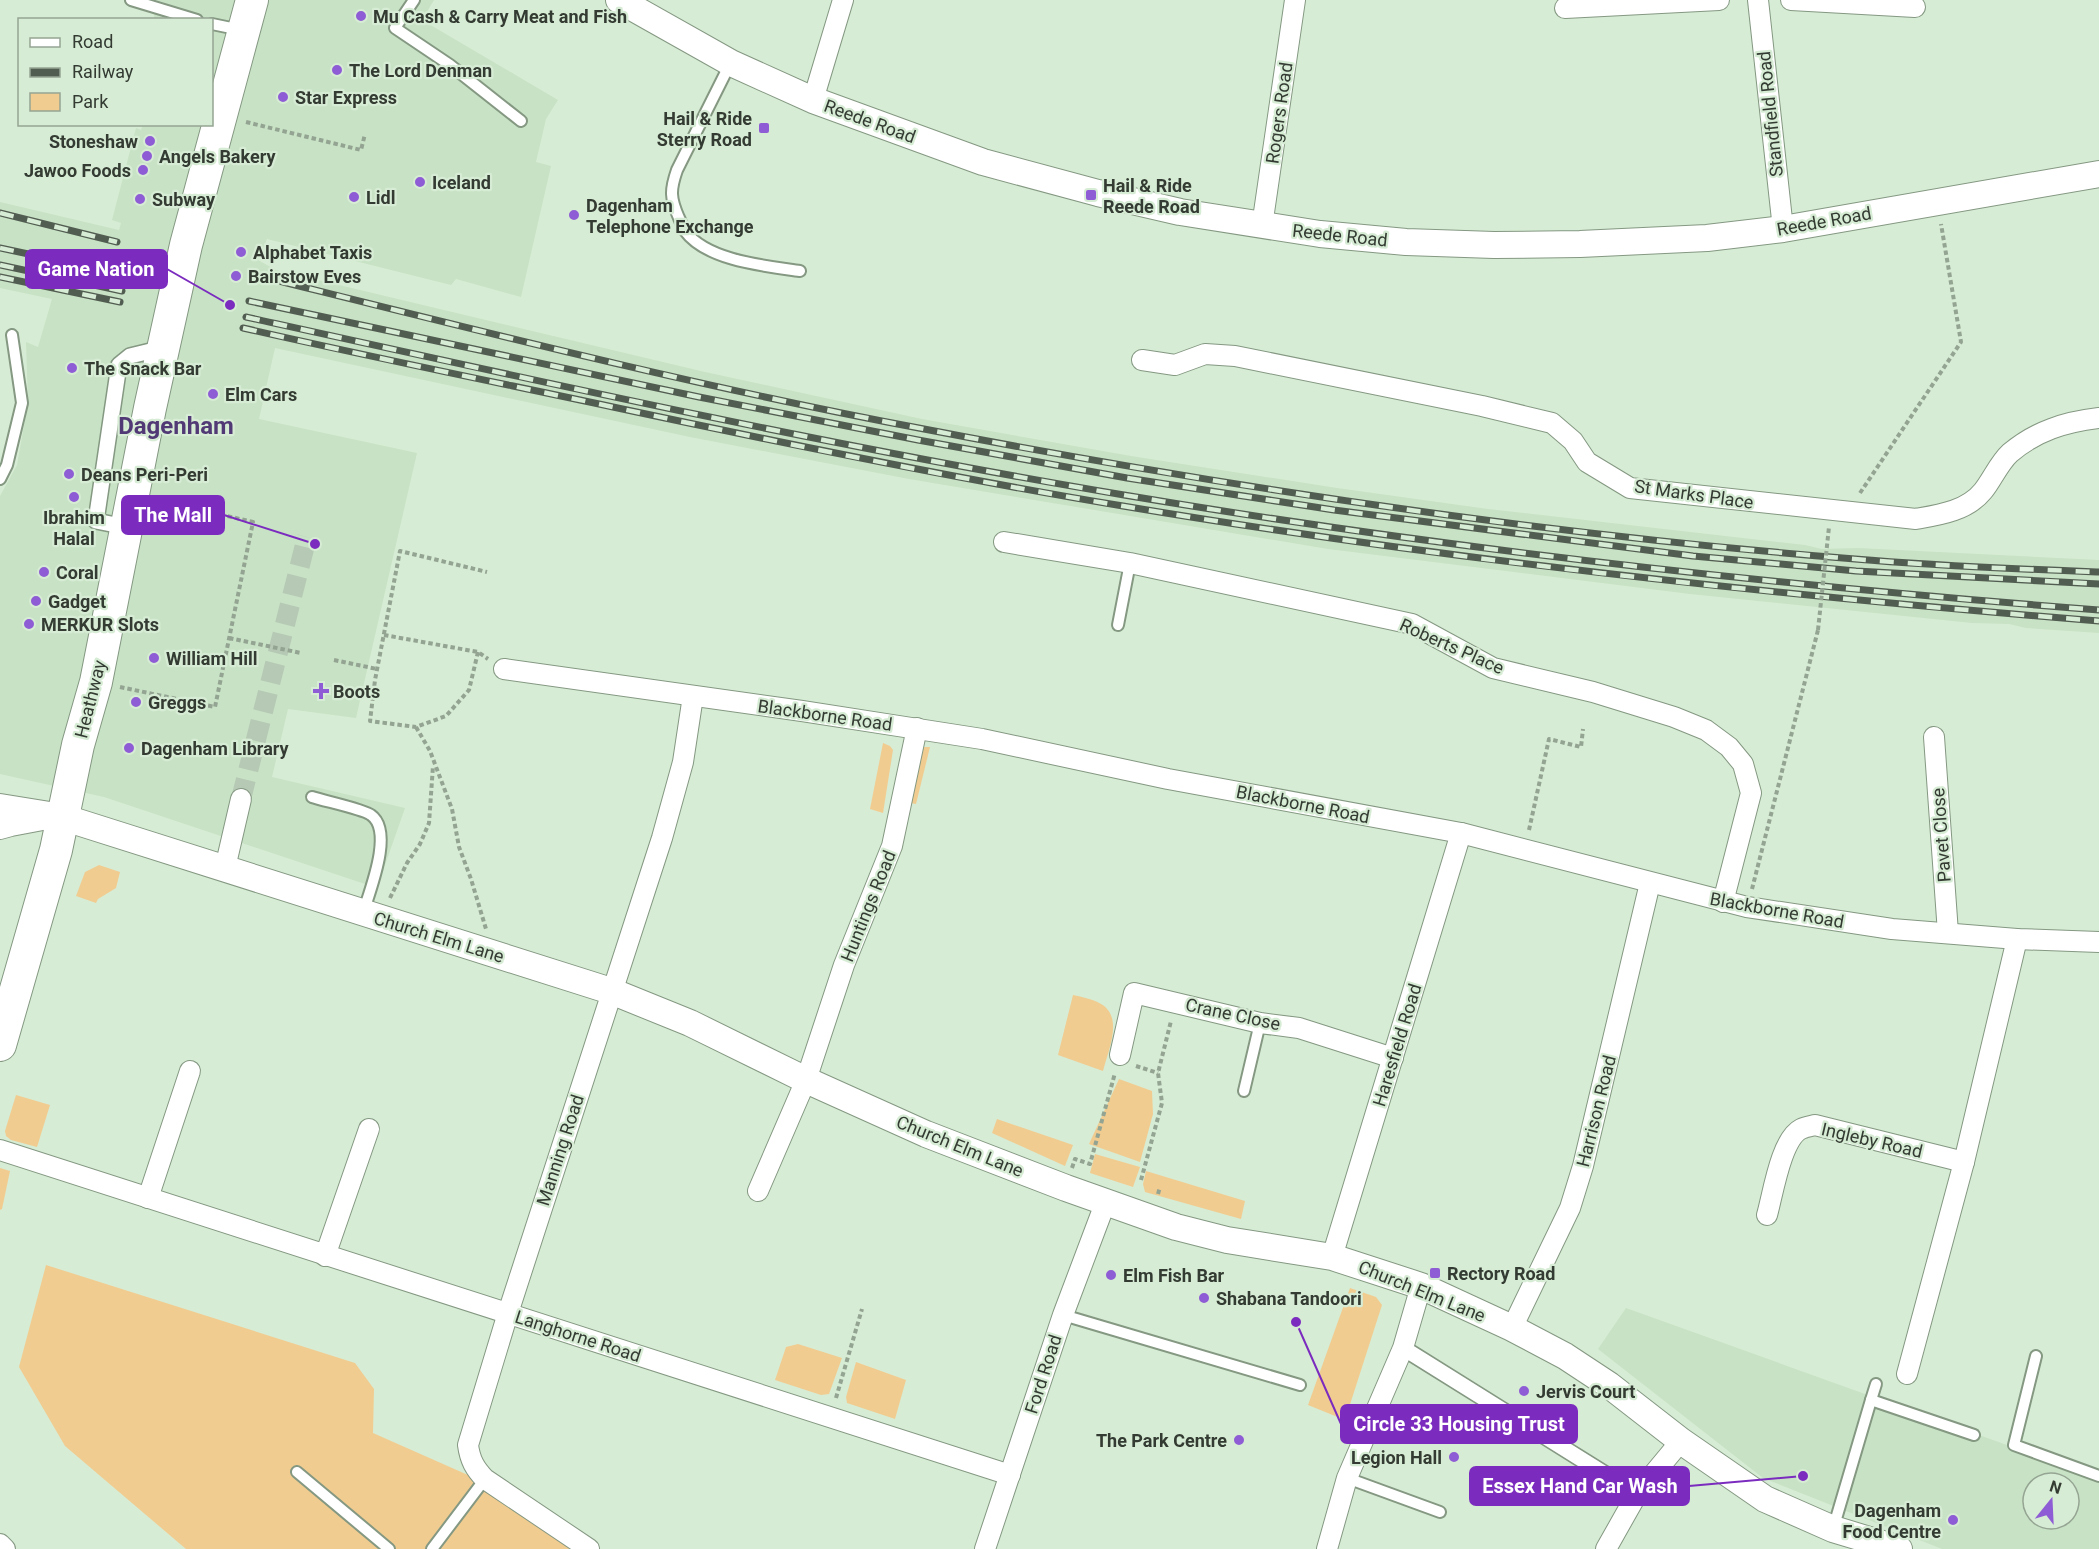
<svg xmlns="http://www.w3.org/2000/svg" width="2099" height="1549" font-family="Roboto,sans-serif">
<rect width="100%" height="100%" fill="#d7ecd4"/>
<g fill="#c8e2c5" fill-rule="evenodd">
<polygon points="155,0 434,0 422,20 558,100 546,119 536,162 551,166 521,297 456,279 451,285 267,239 258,260 276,270 705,372 922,419 1131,456 1337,488 1488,509 1805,545 1822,549 1858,548 2099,560 2099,633 2026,628 2009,624 1972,623 1690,594 1328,549 909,479 690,437 275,348 259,419 417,453 356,718 288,709 272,777 405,808 377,888 104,797 0,774 0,496 17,465 28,403 26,342 38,347 52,299 0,288 0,202 119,230 121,223 112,220 136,128 141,130 143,125 212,124 212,20 154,19"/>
<path d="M1626 1308 2099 1478V1549H1942L1763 1478 1598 1349ZM2033 1483H2069V1519H2033Z"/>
</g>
<g fill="#f1cc91">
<polygon points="883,743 890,746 893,750 883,813 870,809"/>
<polygon points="925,747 930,747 916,804 905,802 919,748"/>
<polygon points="99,865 120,872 116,888 98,899 96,903 76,896 85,872"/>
<path d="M1073 995C1082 997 1093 999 1101 1004 1124 1017 1108 1051 1103 1071L1058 1055Z"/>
<polygon points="1119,1079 1152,1091 1153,1114 1140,1162 1089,1144"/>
<polygon points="16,1095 50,1105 37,1147 11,1140 6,1136 5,1131"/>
<polygon points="997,1119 1073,1145 1065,1166 992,1133"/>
<polygon points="1095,1154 1140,1167 1133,1187 1090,1173"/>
<polygon points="0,1168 10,1171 2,1209 0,1210"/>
<polygon points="1146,1171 1245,1201 1241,1219 1145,1192 1143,1184"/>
<polygon points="46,1265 355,1363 374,1389 373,1433 477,1479 580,1549 186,1549 65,1446 19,1367"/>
<polygon points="1350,1288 1376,1297 1382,1305 1345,1420 1308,1405"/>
<polygon points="798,1344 842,1358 829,1394 821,1395 775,1380 786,1347"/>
<polygon points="856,1362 906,1380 895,1419 847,1403 846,1397"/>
</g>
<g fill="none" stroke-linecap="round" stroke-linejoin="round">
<polyline stroke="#b6c9b4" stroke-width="20" stroke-dasharray="20 10" stroke-linecap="butt" points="241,799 307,537"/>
<defs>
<g id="service">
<polyline points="131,0 197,20"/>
<polyline points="414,0 395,28 450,65 521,121"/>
<polyline points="212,24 241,30"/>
<path d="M730 64 677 170C670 190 670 198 679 218 681 222 682 227 685 231 707 261 766 266 800 271"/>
<polyline points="0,479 7,465 22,403 12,335"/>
<polyline points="1118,625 1130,563"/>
<path d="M312 797C324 801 363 809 371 815 394 831 370 890 363 913"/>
<polyline points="1244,1091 1260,1023"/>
<polyline points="1063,1315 1300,1385"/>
<polyline points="2036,1356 2014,1445 2099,1476"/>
<polyline points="1871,1400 1876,1384"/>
<polyline points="297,1472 389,1549"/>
<polyline points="1347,1478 1440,1512"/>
<polyline points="1833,1529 1871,1400 1974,1435"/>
<polyline points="432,1549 485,1479"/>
</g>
<g id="pedestrian">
<polyline points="126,527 96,521 119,365 130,356 163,348"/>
<polyline points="1403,1348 1637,1494"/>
</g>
<g id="minor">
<polyline points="1758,0 1783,229"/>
<polyline points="1791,0 1915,7"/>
<polyline points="1565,8 1719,0"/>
<polyline points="813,100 843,0"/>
<polyline points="1262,226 1295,0"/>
<path d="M1142 360 1175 365 1205 354 1235 356 1482 406 1552 423 1573 441 1587 462 1630 488 1916 519C1939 515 1967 511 1983 491 1992 480 1999 463 2010 453 2036 431 2065 422 2099 418"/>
<polyline points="1004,542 1130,563 1412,624 1493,668 1593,692 1674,717 1706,730 1729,747 1743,764 1751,793 1723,902"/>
<polyline points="504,669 802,711 982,739 1168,779 1461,833 1747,907 1892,929 2017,939 2099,942"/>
<polyline points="1934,737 1948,933"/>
<polyline points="0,829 11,826 48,819"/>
<polyline points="225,868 241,799"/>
<polyline points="1120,1055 1134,993 1260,1023 1299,1028 1393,1058"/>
<polyline points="0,1150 1010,1475"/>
<polyline points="758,1191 806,1080 844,965 892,846 917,728"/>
<polyline points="148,1198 190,1071"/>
<path d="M1767 1215C1773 1194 1781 1139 1801 1129 1805 1127 1811 1126 1815 1125L1964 1162"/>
<polyline points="325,1256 369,1129"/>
<polyline points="1332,1257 1461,833"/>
<polyline points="1512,1328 1570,1208 1583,1166 1650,883"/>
<polyline points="1907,1374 1964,1162 2017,939"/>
<polyline points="0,1544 5,1549"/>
<path d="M589 1549 485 1479C475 1469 470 1460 468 1445L508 1313 662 838 683 762 693 696"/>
<polyline points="985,1549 1063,1315 1106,1201"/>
<polyline points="1327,1549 1347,1478 1403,1348 1421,1286"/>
<polyline points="1606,1549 1637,1494 1681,1441"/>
</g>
<g id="tertiary">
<polyline points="619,0 731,63 813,100 983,162 1098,193 1180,212 1320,234 1406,242 1494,245 1580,244 1707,238 1783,229 2099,174"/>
<polyline points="0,807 62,817 611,991 690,1023 806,1080 926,1134 1066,1188 1176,1227 1227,1240 1332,1257 1421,1286 1512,1328 1565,1356 1609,1385 1681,1441 1765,1499 1833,1529 1899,1549"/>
</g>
<polyline id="primary" points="0,1045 56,850 78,745 96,682 150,408 186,245 252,0"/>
</defs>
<use href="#service" stroke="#849882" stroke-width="14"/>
<use href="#pedestrian" stroke="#849882" stroke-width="18"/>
<use href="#minor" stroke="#849882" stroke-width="22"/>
<use href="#tertiary" stroke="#849882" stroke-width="28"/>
<use href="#primary" stroke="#849882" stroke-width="34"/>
<g stroke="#94a492" stroke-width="4" stroke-dasharray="4.5 3" stroke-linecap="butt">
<polyline points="246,122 361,150 365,134"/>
<polyline points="1860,493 1961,342 1941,224"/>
<polyline points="384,635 478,652 488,659"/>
<polyline points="229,638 301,653"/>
<polyline points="478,652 469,690 446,716 416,727 370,721 375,680 400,551 487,572"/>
<polyline points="334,660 377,669"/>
<polyline points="120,687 215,707 253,522 158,500"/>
<polyline points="416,727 430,751 452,809 459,847 471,879 486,929"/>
<polyline points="1529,830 1549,739 1581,747 1583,729"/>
<polyline points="1752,889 1818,630"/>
<polyline points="390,898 407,863 420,844 429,823 433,766"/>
<polyline points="1136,1066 1158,1073"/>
<polyline points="1072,1168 1075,1159 1090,1164 1115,1073"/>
<polyline points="1141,1180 1162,1103 1158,1073 1171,1021"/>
<polyline points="1158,1194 1160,1187"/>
<polyline points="836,1398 862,1309"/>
</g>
<use href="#service" stroke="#fff" stroke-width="10"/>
<use href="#pedestrian" stroke="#fff" stroke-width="15"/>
<use href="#minor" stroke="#fff" stroke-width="20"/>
<use href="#tertiary" stroke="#fff" stroke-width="26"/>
<use href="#primary" stroke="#fff" stroke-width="32"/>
<defs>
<g id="rail">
<polyline points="0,213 117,242"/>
<polyline points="0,248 95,268"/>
<polyline points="0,265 122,291"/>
<path d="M255 275C476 330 699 387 924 429 1231 488 1542 534 1855 559 1936 566 2018 569 2099 572"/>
<polyline points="0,277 120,302"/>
<polyline points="249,301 699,397 918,440 1127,478 1334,510 1693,556 1856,571 2099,584"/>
<path d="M246 317C537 381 830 446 1124 495 1447 549 1773 585 2099 610"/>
<path d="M243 328C366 356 490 381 613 407 782 443 952 478 1123 506 1447 560 1772 595 2099 621"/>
</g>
</defs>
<use href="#rail" stroke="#525d51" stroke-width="7"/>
<use href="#rail" stroke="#d7ecd4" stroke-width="4.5" stroke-dasharray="14" stroke-linecap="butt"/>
<polyline stroke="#94a492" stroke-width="4" stroke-dasharray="4.5 3" stroke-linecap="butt" points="1818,630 1829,527"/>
</g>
<g fill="#8e5cd5" stroke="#d7ecd4" stroke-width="2">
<circle cx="361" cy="16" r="6"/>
<circle cx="337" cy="70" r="6"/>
<circle cx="283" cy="97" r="6"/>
<rect x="758" y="122" width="12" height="12" rx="3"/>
<circle cx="150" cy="141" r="6"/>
<circle cx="147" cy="156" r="6"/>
<circle cx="143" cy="170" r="6"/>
<circle cx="420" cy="182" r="6"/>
<rect x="1085" y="189" width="12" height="12" rx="3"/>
<circle cx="354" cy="197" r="6"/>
<circle cx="140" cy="199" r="6"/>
<circle cx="574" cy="215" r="6"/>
<circle cx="241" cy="252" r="6"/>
<circle cx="236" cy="276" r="6"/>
<circle cx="72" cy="368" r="6"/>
<circle cx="213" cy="394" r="6"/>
<circle cx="69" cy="474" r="6"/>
<circle cx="74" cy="497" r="6"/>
<circle cx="44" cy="572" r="6"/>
<circle cx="36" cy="601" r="6"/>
<circle cx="29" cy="624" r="6"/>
<circle cx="154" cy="658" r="6"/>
<path d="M318 682h6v6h6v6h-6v6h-6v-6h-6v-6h6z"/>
<circle cx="136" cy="702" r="6"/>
<circle cx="129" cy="748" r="6"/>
<rect x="1429" y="1267" width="12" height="12" rx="3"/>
<circle cx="1111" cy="1275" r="6"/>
<circle cx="1204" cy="1298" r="6"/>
<circle cx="1524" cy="1391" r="6"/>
<circle cx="1239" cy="1440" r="6"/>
<circle cx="1454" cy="1457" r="6"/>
<circle cx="1953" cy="1520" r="6"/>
</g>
<g text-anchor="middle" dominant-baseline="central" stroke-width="4.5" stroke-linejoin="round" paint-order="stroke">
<g font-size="18" font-weight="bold" fill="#333b32" stroke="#d7ecd4" text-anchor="start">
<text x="373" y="16">Mu Cash &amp; Carry Meat and Fish</text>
<text x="349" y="70">The Lord Denman</text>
<text x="295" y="97">Star Express</text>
<text x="752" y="118" text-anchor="end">Hail &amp; Ride<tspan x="752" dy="21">Sterry Road</tspan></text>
<text x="138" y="141" text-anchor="end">Stoneshaw</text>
<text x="159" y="156">Angels Bakery</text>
<text x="131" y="170" text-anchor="end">Jawoo Foods</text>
<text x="432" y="182">Iceland</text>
<text x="1103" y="185">Hail &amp; Ride<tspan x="1103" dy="21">Reede Road</tspan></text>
<text x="366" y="197">Lidl</text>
<text x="152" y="199">Subway</text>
<text x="586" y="205">Dagenham<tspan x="586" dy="21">Telephone Exchange</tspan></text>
<text x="253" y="252">Alphabet Taxis</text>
<text x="248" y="276">Bairstow Eves</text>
<text x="84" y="368">The Snack Bar</text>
<text x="225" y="394">Elm Cars</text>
<text x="81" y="474">Deans Peri-Peri</text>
<text x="74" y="517" text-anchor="middle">Ibrahim<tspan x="74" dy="21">Halal</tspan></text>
<text x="56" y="572">Coral</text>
<text x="48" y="601">Gadget</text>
<text x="41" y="624">MERKUR Slots</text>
<text x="166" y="658">William Hill</text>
<text x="333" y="691">Boots</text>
<text x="148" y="702">Greggs</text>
<text x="141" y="748">Dagenham Library</text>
<text x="1447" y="1273">Rectory Road</text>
<text x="1123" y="1275">Elm Fish Bar</text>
<text x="1216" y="1298">Shabana Tandoori</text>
<text x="1536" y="1391">Jervis Court</text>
<text x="1227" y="1440" text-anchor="end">The Park Centre</text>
<text x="1442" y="1457" text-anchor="end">Legion Hall</text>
<text x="1941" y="1510" text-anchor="end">Dagenham<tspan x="1941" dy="21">Food Centre</tspan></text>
</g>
<g font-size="18" fill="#333b32" stroke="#d7ecd4">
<text transform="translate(1279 113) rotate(-82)">Rogers Road</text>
<text transform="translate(1770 114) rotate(-96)">Standfield Road</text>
<text transform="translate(870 121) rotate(20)">Reede Road</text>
<text transform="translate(1824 221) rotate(-10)">Reede Road</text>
<text transform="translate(1340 235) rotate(6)">Reede Road</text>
<text transform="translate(1694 494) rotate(8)">St Marks Place</text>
<text transform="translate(1452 646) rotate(24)">Roberts Place</text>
<text transform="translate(90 699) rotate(-76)">Heathway</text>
<text transform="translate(825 715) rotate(8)">Blackborne Road</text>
<text transform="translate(1303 804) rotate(11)">Blackborne Road</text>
<text transform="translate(1941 835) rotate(-94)">Pavet Close</text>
<text transform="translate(868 906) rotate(-68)">Huntings Road</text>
<text transform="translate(1777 910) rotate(10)">Blackborne Road</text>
<text transform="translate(439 937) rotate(17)">Church Elm Lane</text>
<text transform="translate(1233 1014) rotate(12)">Crane Close</text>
<text transform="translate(1397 1045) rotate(-73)">Haresfield Road</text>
<text transform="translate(1596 1111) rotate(-76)">Harrison Road</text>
<text transform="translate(1872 1140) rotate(13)">Ingleby Road</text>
<text transform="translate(960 1146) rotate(22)">Church Elm Lane</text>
<text transform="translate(560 1150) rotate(-72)">Manning Road</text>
<text transform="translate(1422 1291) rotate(22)">Church Elm Lane</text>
<text transform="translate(578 1336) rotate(18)">Langhorne Road</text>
<text transform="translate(1043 1374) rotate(-72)">Ford Road</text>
</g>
<g font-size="24" font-weight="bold" fill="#513975" stroke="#d7ecd4">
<text x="176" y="426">Dagenham</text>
</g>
</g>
<path fill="none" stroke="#7b2cbf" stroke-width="2" d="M230 305L167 269M315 544L224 515M1296 1322L1341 1424M1803 1476L1689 1486"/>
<g fill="#7b2cbf" stroke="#d7ecd4" stroke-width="2">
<circle cx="230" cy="305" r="6"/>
<circle cx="315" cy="544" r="6"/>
<circle cx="1296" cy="1322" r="6"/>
<circle cx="1803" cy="1476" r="6"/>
</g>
<g fill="#7b2cbf" stroke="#7b2cbf" stroke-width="2">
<rect x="26" y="250" width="141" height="38" rx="6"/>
<rect x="122" y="496" width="102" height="38" rx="6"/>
<rect x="1341" y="1405" width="236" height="38" rx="6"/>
<rect x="1470" y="1467" width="219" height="38" rx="6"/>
</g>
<g font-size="20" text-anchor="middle" font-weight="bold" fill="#fff">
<text x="96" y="276">Game Nation</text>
<text x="173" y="522">The Mall</text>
<text x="1459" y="1431">Circle 33 Housing Trust</text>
<text x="1580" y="1493">Essex Hand Car Wash</text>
</g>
<rect x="18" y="18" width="195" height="108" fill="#d7ecd4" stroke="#95a593" stroke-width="1.5"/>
<rect x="30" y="38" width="30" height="9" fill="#ffffff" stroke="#95a593" stroke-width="1.5"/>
<text x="72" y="48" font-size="18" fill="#333b32">Road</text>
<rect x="30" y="68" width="30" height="9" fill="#525d51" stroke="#95a593" stroke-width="1.5"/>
<text x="72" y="78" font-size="18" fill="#333b32">Railway</text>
<rect x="30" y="93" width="30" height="18" fill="#f1cc91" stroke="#95a593" stroke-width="1.5"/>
<text x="72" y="108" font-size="18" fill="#333b32">Park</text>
<g transform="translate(2051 1501) rotate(18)"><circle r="28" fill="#d7ecd4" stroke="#95a593" stroke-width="1.5"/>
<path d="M0-4.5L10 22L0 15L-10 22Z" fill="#8e5cd5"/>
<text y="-9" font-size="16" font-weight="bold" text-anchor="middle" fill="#333b32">N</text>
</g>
</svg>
